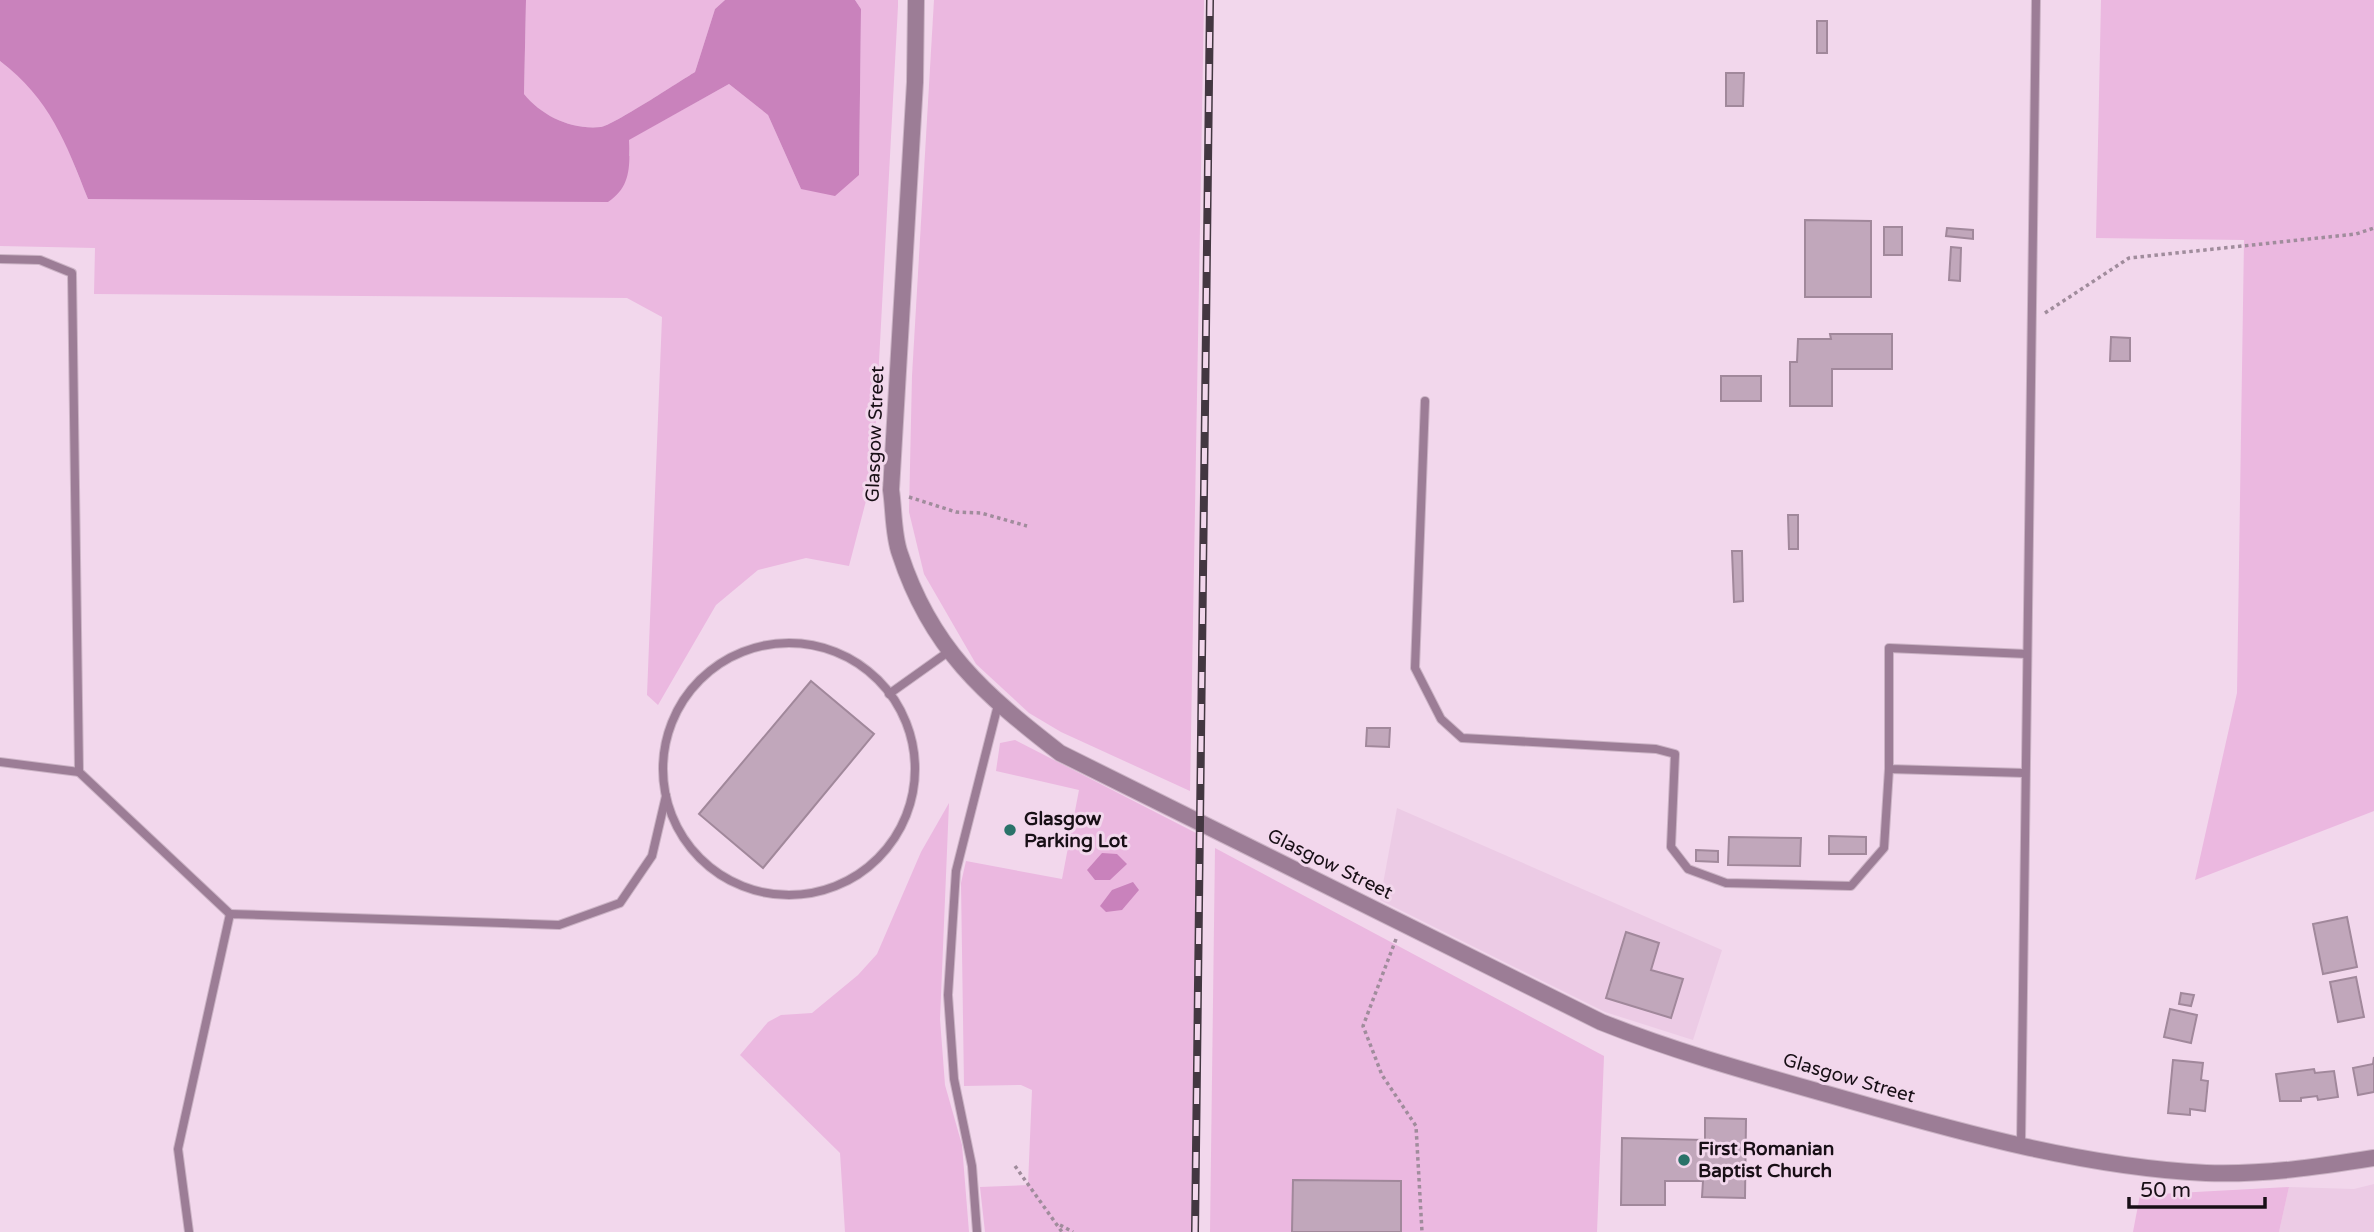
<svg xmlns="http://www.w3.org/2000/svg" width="2374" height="1232" font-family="'Varela Round',sans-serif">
<rect width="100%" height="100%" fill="#f2d7ec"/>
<g fill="#eccbe5">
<polygon points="1397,808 1722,950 1693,1040 1605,1012 1380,900"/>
<polygon points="2374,1184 2374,1232 2279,1232 2289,1187 2354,1189"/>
</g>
<g fill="#ebb8e0">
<path d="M526 0H725L715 9 695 72C680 81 612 126 601 127 571 130 542 116 524 94Z"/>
<polygon points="855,0 898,0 898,6 873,474 849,566 806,558 758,570 716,605 658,705 647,695 662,317 627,298 94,294 95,248 0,246 0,61 32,87 61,132 88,199 630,156 628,140 729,84 768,115 801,189 859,175 861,9"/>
<polygon points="934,0 1204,0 1190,791 1061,732 1029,713 976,664 924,574 909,512 912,376"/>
<polygon points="2101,0 2374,0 2374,811 2195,880 2237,693 2244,240 2096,238"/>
<polygon points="1015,740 1196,833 1191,1232 985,1232 980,1187 1028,1185 1032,1090 1021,1085 964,1086 961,883 966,861 1062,879 1079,790 996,771 1000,743"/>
<polygon points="949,803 940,1019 945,1085 962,1145 969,1232 845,1232 840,1153 740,1055 768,1022 781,1015 812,1013 858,975 877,954 921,852"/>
<polygon points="1215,848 1604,1056 1597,1232 1210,1232"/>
<polygon points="2289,1187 2279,1232 2133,1232 2140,1195"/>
</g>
<g fill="#c982bc">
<path d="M0 0H526L524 94C542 116 571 130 601 127 612 126 680 81 695 72L715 9 725 0H855L861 9 859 175 835 196 801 189 768 115 729 84 629 140C630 166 631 187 608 202L88 199C66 143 50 99 0 61Z"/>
<polygon points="1102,853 1117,854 1127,864 1110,880 1095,880 1087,870"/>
<polygon points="1133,882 1139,890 1122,910 1106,912 1100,906 1112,890"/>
</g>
<g fill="#c1a7bb" stroke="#a1889b" stroke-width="2">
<rect x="1817" y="21" width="10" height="32"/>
<polygon points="1726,73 1744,73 1743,106 1726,106"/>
<polygon points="1805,220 1871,221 1871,297 1805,297"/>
<rect x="1884" y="227" width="18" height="28"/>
<polygon points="1947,228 1973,230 1973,239 1946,236"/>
<polygon points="1951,247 1961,248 1960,281 1949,280"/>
<polygon points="1830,334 1892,334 1892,369 1832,369 1832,406 1790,406 1790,362 1797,362 1798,339 1831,339"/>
<polygon points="2111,337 2130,338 2130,361 2110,361"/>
<rect x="1721" y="376" width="40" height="25"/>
<polygon points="1788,515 1798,515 1798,549 1789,549"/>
<polygon points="1732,551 1742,551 1743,601 1734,602"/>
<polygon points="811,681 874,734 763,868 699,814"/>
<polygon points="1367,728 1390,728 1389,747 1366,746"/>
<polygon points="1829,836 1866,837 1866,854 1829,854"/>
<polygon points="1729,837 1801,838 1800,866 1728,865"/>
<polygon points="1696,850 1718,851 1718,862 1696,861"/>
<polygon points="2347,917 2357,967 2323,974 2313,924"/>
<polygon points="1626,932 1659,943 1651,970 1683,979 1671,1018 1606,998"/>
<polygon points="2356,977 2364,1017 2338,1022 2330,982"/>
<polygon points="2181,993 2194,995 2191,1006 2179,1004"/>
<polygon points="2170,1009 2197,1015 2191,1043 2164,1037"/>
<polygon points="2374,1057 2374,1092 2358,1095 2353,1068 2373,1064"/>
<polygon points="2173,1060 2203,1063 2201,1080 2208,1081 2205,1111 2190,1109 2190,1115 2168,1113"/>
<polygon points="2314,1069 2315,1073 2334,1071 2338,1097 2318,1100 2317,1096 2301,1098 2301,1101 2280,1101 2276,1074"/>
<polygon points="1705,1118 1746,1119 1745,1198 1702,1197 1703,1181 1665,1181 1665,1205 1621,1205 1622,1138 1705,1140"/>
<polygon points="1293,1180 1401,1181 1401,1232 1292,1232"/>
</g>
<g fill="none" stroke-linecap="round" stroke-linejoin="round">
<defs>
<g id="lane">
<polyline points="0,259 40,260 72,273 79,772 230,914"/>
<polyline points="1425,401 1415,668 1441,719 1462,738 1656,749 1675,754 1671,847 1688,869 1726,883 1851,886 1884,848 1889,769"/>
<circle cx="789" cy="769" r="126"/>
<polyline points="889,694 948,652"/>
<polyline points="0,762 79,772"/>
<polyline points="2025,773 1889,769 1889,648 2027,654"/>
<polyline points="2021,1144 2036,0"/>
<polyline points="189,1232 178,1149 230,914 559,925 620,903 652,856 666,796"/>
<polyline points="977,1232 972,1166 954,1079 948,995 956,871 998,705"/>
</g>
<path id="street" d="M916 0 915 82 891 490C894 510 893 535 900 554 931 649 984 694 1060 753L1601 1022C1681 1054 1764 1076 1848 1100 1963 1133 2085 1167 2206 1173 2263 1175 2318 1167 2374 1158"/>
</defs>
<use href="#lane" stroke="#cbb3c5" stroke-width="10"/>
<use href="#street" stroke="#cbb3c5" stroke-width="18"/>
<g stroke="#a08c9c" stroke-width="3.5" stroke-dasharray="3.5 3.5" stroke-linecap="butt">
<polyline points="2045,313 2129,258 2356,234 2374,228"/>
<polyline points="909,497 956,512 981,513 1027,526"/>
<polyline points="1396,939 1363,1026 1382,1075 1416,1126 1422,1232"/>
<polyline points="1015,1166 1062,1232"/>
<polyline points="1060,1225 1073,1232"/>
</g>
<use href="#lane" stroke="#9c7d96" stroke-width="8"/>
<use href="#street" stroke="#9c7d96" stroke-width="16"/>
<defs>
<polyline id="rail" points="1195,1232 1210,0"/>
</defs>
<use href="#rail" stroke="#433741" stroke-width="8"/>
<use href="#rail" stroke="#f2d7ec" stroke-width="5" stroke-dasharray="16" stroke-linecap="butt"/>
</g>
<g fill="#2a7269" stroke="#f2d7ec" stroke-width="2.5">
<circle cx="1010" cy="830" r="7"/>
<circle cx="1684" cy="1160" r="7"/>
</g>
<g text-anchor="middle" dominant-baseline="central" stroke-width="6" stroke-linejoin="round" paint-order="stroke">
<g font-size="19" fill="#180f16" stroke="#f2d7ec">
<text transform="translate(875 434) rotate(-88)">Glasgow Street</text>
<text transform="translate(1330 864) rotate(26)">Glasgow Street</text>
<text transform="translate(1849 1078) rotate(16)">Glasgow Street</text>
</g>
<g font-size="19" font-weight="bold" fill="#180f16" stroke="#f2d7ec" text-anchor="start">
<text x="1024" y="819">Glasgow<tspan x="1024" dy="22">Parking Lot</tspan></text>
<text x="1698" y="1149">First Romanian<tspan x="1698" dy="22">Baptist Church</tspan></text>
</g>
</g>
<path d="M2129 1197v10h136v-10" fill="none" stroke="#180f16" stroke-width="3.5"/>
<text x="2140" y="1197" font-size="21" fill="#180f16" stroke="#f2d7ec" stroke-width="5" paint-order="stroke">50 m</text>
</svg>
